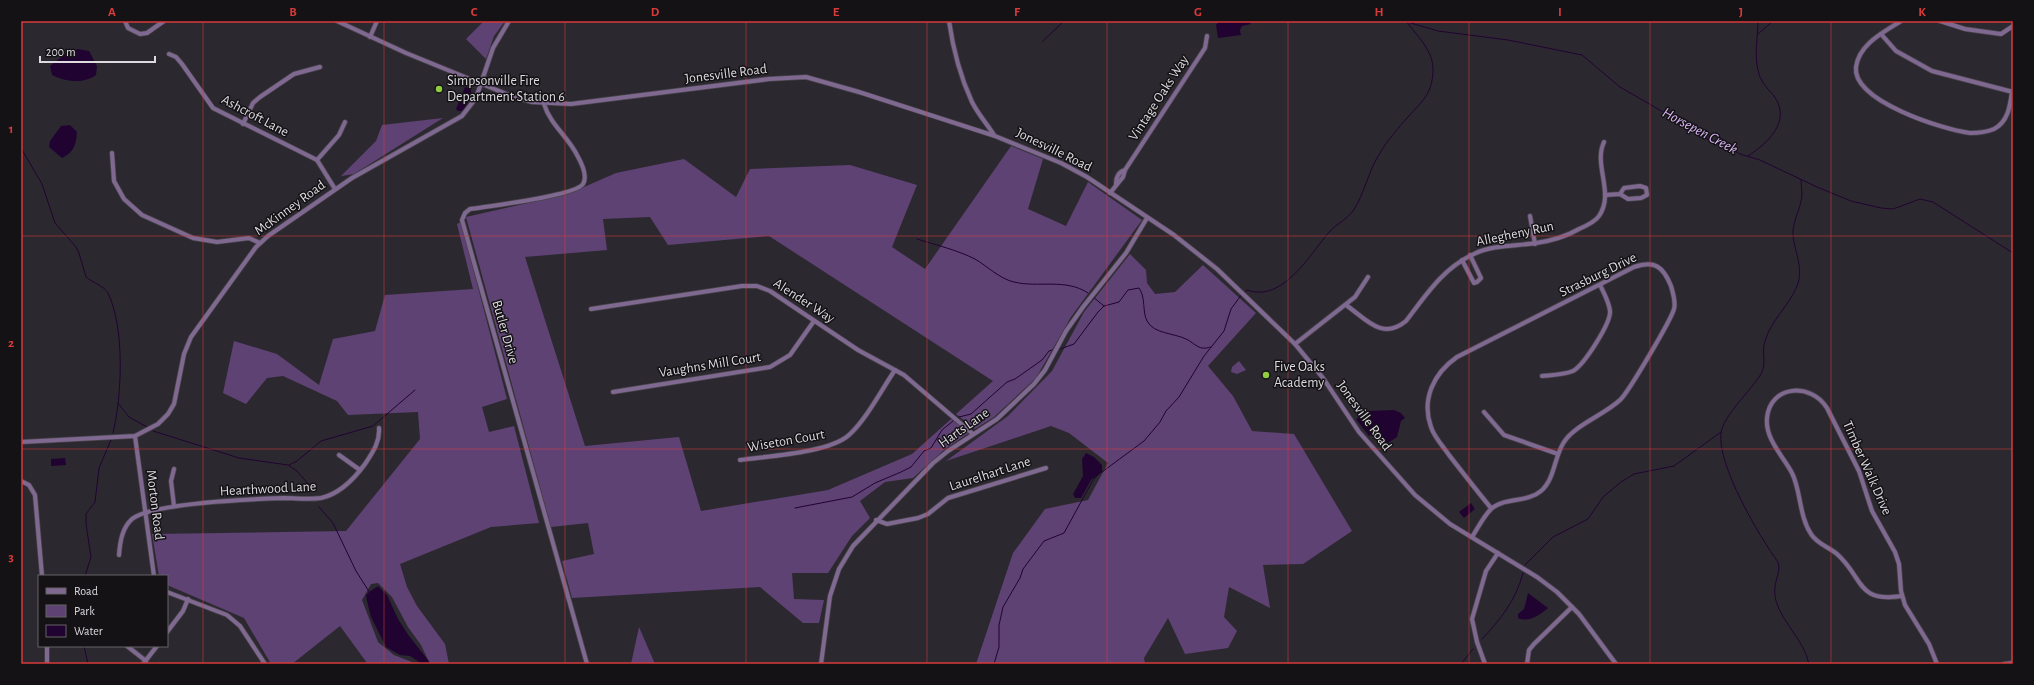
<svg xmlns="http://www.w3.org/2000/svg" width="2034" height="685" font-family="'Alegreya Sans',sans-serif">
<rect width="100%" height="100%" fill="#2c2830"/>
<g fill="#5f4274">
<polygon points="484,21 505,21 494,36 486,59 466,39"/>
<polygon points="443,118 354,174 341,176 376,141 382,125"/>
<polygon points="1011,146 1043,159 1028,209 1066,226 1088,182 1142,220 1071,317 1036,378 994,417 975,429 956,414 993,381 769,236 668,245 650,217 603,219 607,250 525,257 585,446 679,437 701,511 828,490 912,454 951,419 969,433 945,449 913,478 885,482 860,501 870,518 852,536 828,573 792,573 794,599 824,600 819,623 803,623 760,587 572,598 562,561 594,554 588,523 551,527 466,217 568,194 616,173 684,159 736,197 750,169 850,165 917,185 892,247 925,269"/>
<polygon points="461,222 507,399 482,407 489,432 514,426 539,523 491,527 400,564 407,587 417,606 445,644 449,664 430,664 421,645 408,627 392,597 378,583 371,584 362,600 378,642 394,655 417,664 367,663 340,626 292,664 271,664 244,618 167,585 167,576 159,576 152,534 346,531 420,439 418,412 348,415 337,401 283,376 267,378 246,404 223,393 234,341 277,354 319,385 333,339 375,331 385,295 473,289 457,224"/>
<polygon points="1130,254 1146,270 1147,283 1155,294 1175,292 1203,265 1256,313 1208,366 1233,396 1252,431 1294,434 1352,531 1303,564 1263,565 1270,608 1229,587 1224,617 1237,631 1228,648 1185,654 1168,618 1144,658 1145,664 976,664 1013,553 1045,509 1088,500 1108,463 1069,433 1051,426 946,461 1008,416 1052,371 1084,312"/>
<polygon points="1239,361 1246,370 1237,374 1231,372 1232,367"/>
<polygon points="639,627 655,664 631,664"/>
</g>
<g fill="#210332">
<polygon points="1219,21 1248,21 1251,24 1242,26 1240,30 1241,35 1218,38 1216,25"/>
<path d="M78 49 89 51 97 66 96 75C84 84 65 82 52 75L50 66 64 55Z"/>
<path d="M465 87 471 89C472 98 467 104 462 111H458L456 109Z"/>
<path d="M70 125 77 132C76 145 74 152 62 158L49 147 50 141 61 126Z"/>
<polygon points="1394,410 1401,413 1405,418 1401,421 1397,437 1385,445 1374,434 1369,436 1356,419 1369,411"/>
<polygon points="1086,453 1094,457 1102,465 1102,472 1091,480 1081,498 1075,498 1073,494 1083,476 1082,459"/>
<polygon points="65,458 66,465 51,466 51,459"/>
<polygon points="1471,503 1475,509 1464,518 1459,512"/>
<polygon points="378,586 387,595 398,619 409,636 431,664 422,664 410,656 400,655 386,647 371,617 367,601 366,595 369,592"/>
<path d="M1528 593 1548 608C1540 615 1529 623 1518 618V614L1524 609Z"/>
</g>
<g fill="none" stroke-linecap="round" stroke-linejoin="round">
<g stroke="#210332" stroke-width="1">
<polyline points="1404,21 1438,31 1508,40 1582,55 1620,87 1670,116 1686,122 1705,138 1712,141 1718,141 1740,154 1760,160 1817,187 1851,201 1881,208 1893,209 1920,199 1933,202 2013,253"/>
<polyline points="1758,34 1773,21"/>
<polyline points="1042,42 1064,21"/>
<path d="M21 148 42 184 55 223 76 247 79 253 86 277C93 283 103 285 108 293 125 328 122 396 113 433"/>
<path d="M1748 156C1768 143 1792 121 1774 96 1767 88 1760 81 1758 70 1754 54 1758 37 1758 21"/>
<path d="M1801 180C1801 185 1802 190 1802 195 1801 209 1792 221 1793 236 1795 252 1804 270 1797 286 1789 306 1771 320 1765 341 1761 351 1767 364 1761 374 1752 389 1723 416 1721 433 1717 465 1759 536 1778 562 1782 574 1771 582 1776 601 1783 624 1804 640 1809 664"/>
<path d="M917 239C936 245 957 250 975 259 987 266 1000 279 1014 282 1038 288 1066 278 1088 293"/>
<path d="M1245 292 1247 290C1283 303 1310 254 1330 231 1337 224 1347 219 1353 211 1365 193 1368 171 1380 153 1387 141 1398 128 1408 117 1422 101 1432 95 1433 71 1434 51 1417 36 1406 21"/>
<polyline points="1093,297 1104,306"/>
<path d="M1060 349 1074 344 1098 312 1104 306 1119 302 1128 290 1139 288C1146 298 1142 311 1147 321 1154 334 1174 333 1186 339 1191 341 1194 345 1199 347 1203 349 1207 348 1211 347"/>
<polyline points="118,403 129,417 147,427"/>
<polyline points="959,417 971,414 1007,382 1015,379 1042,360 1049,351 1052,350"/>
<polyline points="153,431 239,458 288,465 297,471 310,486"/>
<polyline points="289,465 297,461 321,441 373,426 415,390"/>
<polyline points="1102,472 1144,441 1160,422 1166,411 1179,397 1204,356 1224,331 1231,309 1242,294"/>
<polyline points="319,507 333,523 356,571 370,593"/>
<polyline points="795,508 852,497 875,483 901,472 911,467 924,451 931,448 942,430 953,421"/>
<polyline points="1525,565 1553,537 1588,519 1603,497 1621,482 1634,474 1674,466 1721,432"/>
<polyline points="85,576 91,557 86,524 86,514 95,502 99,468 111,440"/>
<path d="M1482 639C1501 619 1516 600 1523 573"/>
<polyline points="84,646 88,664"/>
<polyline points="994,664 999,647 999,625 1003,607 1020,578 1023,569 1044,541 1064,533 1093,480 1099,474"/>
<polyline points="1461,664 1473,649"/>
</g>
<defs>
<g id="minor">
<polyline points="125,21 128,28 140,34 147,33 164,21"/>
<polyline points="337,21 406,53 509,95 532,102 571,104 769,79 806,77 859,92 995,136 1061,163 1087,177 1174,235 1217,269 1295,344 1323,378 1359,432 1415,495 1450,524 1537,577 1557,592 1579,614 1616,664"/>
<path d="M949 21C953 49 960 76 972 102 978 114 987 124 994 135"/>
<path d="M1901 21C1884 32 1859 44 1856 67 1852 101 1944 130 1970 133 1978 133 1987 132 1994 129 2008 122 2010 106 2012 92"/>
<polyline points="1940,21 1965,29 2001,34 2013,26"/>
<polyline points="1881,34 1896,51 1932,71 2013,92"/>
<polyline points="370,37 377,21"/>
<polyline points="169,54 176,57 182,64 213,108 317,160 335,189"/>
<path d="M544 104C550 124 568 137 577 155 581 162 588 176 583 184 575 196 489 206 470 209L465 213 462 220 587 664"/>
<polyline points="243,124 253,103 260,97 294,74 320,67"/>
<polyline points="112,153 114,181 124,199 142,215 193,238 217,242 249,238 260,243"/>
<polyline points="317,160 339,135 345,122"/>
<path d="M1116 184C1116 177 1118 172 1125 170"/>
<polyline points="1110,193 1123,177 1125,170 1205,48 1207,36"/>
<polyline points="1605,195 1620,194 1628,199 1641,198 1647,195 1646,188 1640,186 1624,188 1620,194"/>
<polyline points="1530,216 1535,244"/>
<polyline points="1462,260 1474,283 1477,282 1481,278 1470,255"/>
<path d="M1346 305C1366 319 1382 341 1406 321 1426 295 1443 268 1474 254 1492 245 1516 246 1536 243 1550 241 1567 236 1579 229 1586 226 1595 222 1599 216 1615 193 1593 165 1604 142"/>
<polyline points="591,309 742,286 757,286 770,291 858,350 904,375 973,434"/>
<polyline points="1295,344 1355,297 1368,277"/>
<path d="M1542 376C1552 375 1563 375 1573 371 1584 365 1611 323 1610 311 1609 302 1604 293 1600 285"/>
<polyline points="613,392 770,367 790,355 814,321"/>
<polyline points="1484,412 1504,435 1558,454"/>
<polyline points="135,436 154,576"/>
<polyline points="21,442 135,436 158,424 168,414 174,404 184,354 191,337 256,247 268,236 352,178 462,116 476,98 493,48 509,21"/>
<polyline points="339,455 360,470"/>
<path d="M740 460C768 456 829 453 849 435 866 420 882 389 895 370"/>
<polyline points="174,469 171,481 174,506"/>
<polyline points="21,481 29,485 35,495 42,576"/>
<polyline points="876,520 887,524 918,518 928,514 948,498 1046,468"/>
<path d="M1472 537C1478 528 1483 517 1491 509 1504 497 1527 503 1541 491 1555 479 1554 457 1564 442 1575 425 1604 415 1620 400 1628 393 1671 320 1674 309 1676 302 1673 293 1671 286 1663 266 1654 260 1634 267L1457 357C1434 373 1421 399 1431 427 1434 437 1443 446 1449 455 1463 473 1477 491 1491 508"/>
<path d="M119 555C120 542 122 528 132 519 152 503 255 499 284 498 296 498 309 500 321 498 340 494 354 479 365 464 373 452 380 442 379 428"/>
<polyline points="167,592 227,615 240,626 265,664"/>
<path d="M1902 596C1856 603 1864 578 1837 554 1829 547 1817 544 1811 534 1799 516 1801 491 1792 473 1783 456 1765 439 1767 418 1770 385 1811 382 1827 408L1859 471 1872 511 1895 552 1899 564 1901 591 1905 605 1929 644 1937 664"/>
<polyline points="167,632 183,611 188,599"/>
<polyline points="47,646 47,664"/>
<polyline points="127,646 146,661"/>
<polyline points="143,664 157,646"/>
<polyline points="821,664 830,596 839,569 853,546 933,463 948,451 997,419 1034,384 1045,370 1066,331 1083,307 1126,253 1147,218"/>
<polyline points="1485,664 1477,642 1472,619 1486,571 1498,553"/>
<polyline points="1527,664 1529,650 1534,644 1572,607"/>
<polyline points="2004,664 2013,663"/>
</g>
</defs>
<use href="#minor" stroke="#48454c" stroke-width="5.5"/>
<use href="#minor" stroke="#806991" stroke-width="4"/>
</g>
<path fill="none" stroke="#d73a3a" stroke-width="1" stroke-opacity="0.55" d="M203 21V664M384 21V664M565 21V664M746 21V664M927 21V664M1107 21V664M1288 21V664M1469 21V664M1650 21V664M1831 21V664M21 236H2013M21 449H2013"/>
<g fill="#90cd41" stroke="#141215" stroke-width="1.5">
<circle cx="439" cy="89" r="4"/>
<circle cx="1266" cy="375" r="4"/>
</g>
<g text-anchor="middle" dominant-baseline="central" stroke-width="3" stroke-linejoin="round" paint-order="stroke">
<g font-size="14" fill="#dddbe0" stroke="#141215">
<text transform="translate(726 74) rotate(-7)">Jonesville Road</text>
<text transform="translate(1159 98) rotate(-57)">Vintage Oaks Way</text>
<text transform="translate(255 116) rotate(28)">Ashcroft Lane</text>
<text transform="translate(1054 150) rotate(26)">Jonesville Road</text>
<text transform="translate(290 208) rotate(-36)">McKinney Road</text>
<text transform="translate(1515 234) rotate(-12)">Allegheny Run</text>
<text transform="translate(1598 275) rotate(-26)">Strasburg Drive</text>
<text transform="translate(804 301) rotate(33)">Alender Way</text>
<text transform="translate(505 332) rotate(74)">Butler Drive</text>
<text transform="translate(710 365) rotate(-9)">Vaughns Mill Court</text>
<text transform="translate(1364 416) rotate(54)">Jonesville Road</text>
<text transform="translate(964 428) rotate(-35)">Harts Lane</text>
<text transform="translate(786 441) rotate(-10)">Wiseton Court</text>
<text transform="translate(1867 468) rotate(66)">Timber Walk Drive</text>
<text transform="translate(990 474) rotate(-18)">Laurelhart Lane</text>
<text transform="translate(268 489) rotate(-3)">Hearthwood Lane</text>
<text transform="translate(155 505) rotate(83)">Morton Road</text>
</g>
<g font-size="14" fill="#dddbe0" stroke="#141215" text-anchor="start">
<text x="447" y="81">Simpsonville Fire<tspan x="447" dy="16">Department Station 6</tspan></text>
<text x="1274" y="367">Five Oaks<tspan x="1274" dy="16">Academy</tspan></text>
</g>
<g font-size="15" font-style="italic" fill="#dab6f5" stroke="#141215">
<text transform="translate(1700 131) rotate(28)">Horsepen Creek</text>
</g>
</g>
<rect width="2034" height="685" fill="none" stroke="#141215" stroke-width="44"/>
<rect x="38" y="575" width="130" height="72" fill="#141215" stroke="#646266"/>
<rect x="46" y="588" width="20" height="6" fill="#806991" stroke="#646266"/>
<text x="74" y="595" font-size="12" fill="#dddbe0">Road</text>
<rect x="46" y="605" width="20" height="12" fill="#5f4274" stroke="#646266"/>
<text x="74" y="615" font-size="12" fill="#dddbe0">Park</text>
<rect x="46" y="625" width="20" height="12" fill="#210332" stroke="#646266"/>
<text x="74" y="635" font-size="12" fill="#dddbe0">Water</text>
<path d="M40 56v6h115v-6" fill="none" stroke="#dddbe0" stroke-width="2"/>
<text x="46" y="56" font-size="12" fill="#dddbe0" stroke="#141215" stroke-width="3" paint-order="stroke">200 m</text>
<rect x="22" y="22" width="1990" height="641" fill="none" stroke="#d73a3a" stroke-width="1.5"/>
<g font-size="13" text-anchor="middle" font-weight="bold" fill="#d73a3a">
<text x="112" y="16">A</text>
<text x="293" y="16">B</text>
<text x="474" y="16">C</text>
<text x="655" y="16">D</text>
<text x="836" y="16">E</text>
<text x="1017" y="16">F</text>
<text x="1198" y="16">G</text>
<text x="1379" y="16">H</text>
<text x="1560" y="16">I</text>
<text x="1741" y="16">J</text>
<text x="1922" y="16">K</text>
<text x="11" y="133">1</text>
<text x="11" y="347">2</text>
<text x="11" y="561">3</text>
</g>
</svg>
